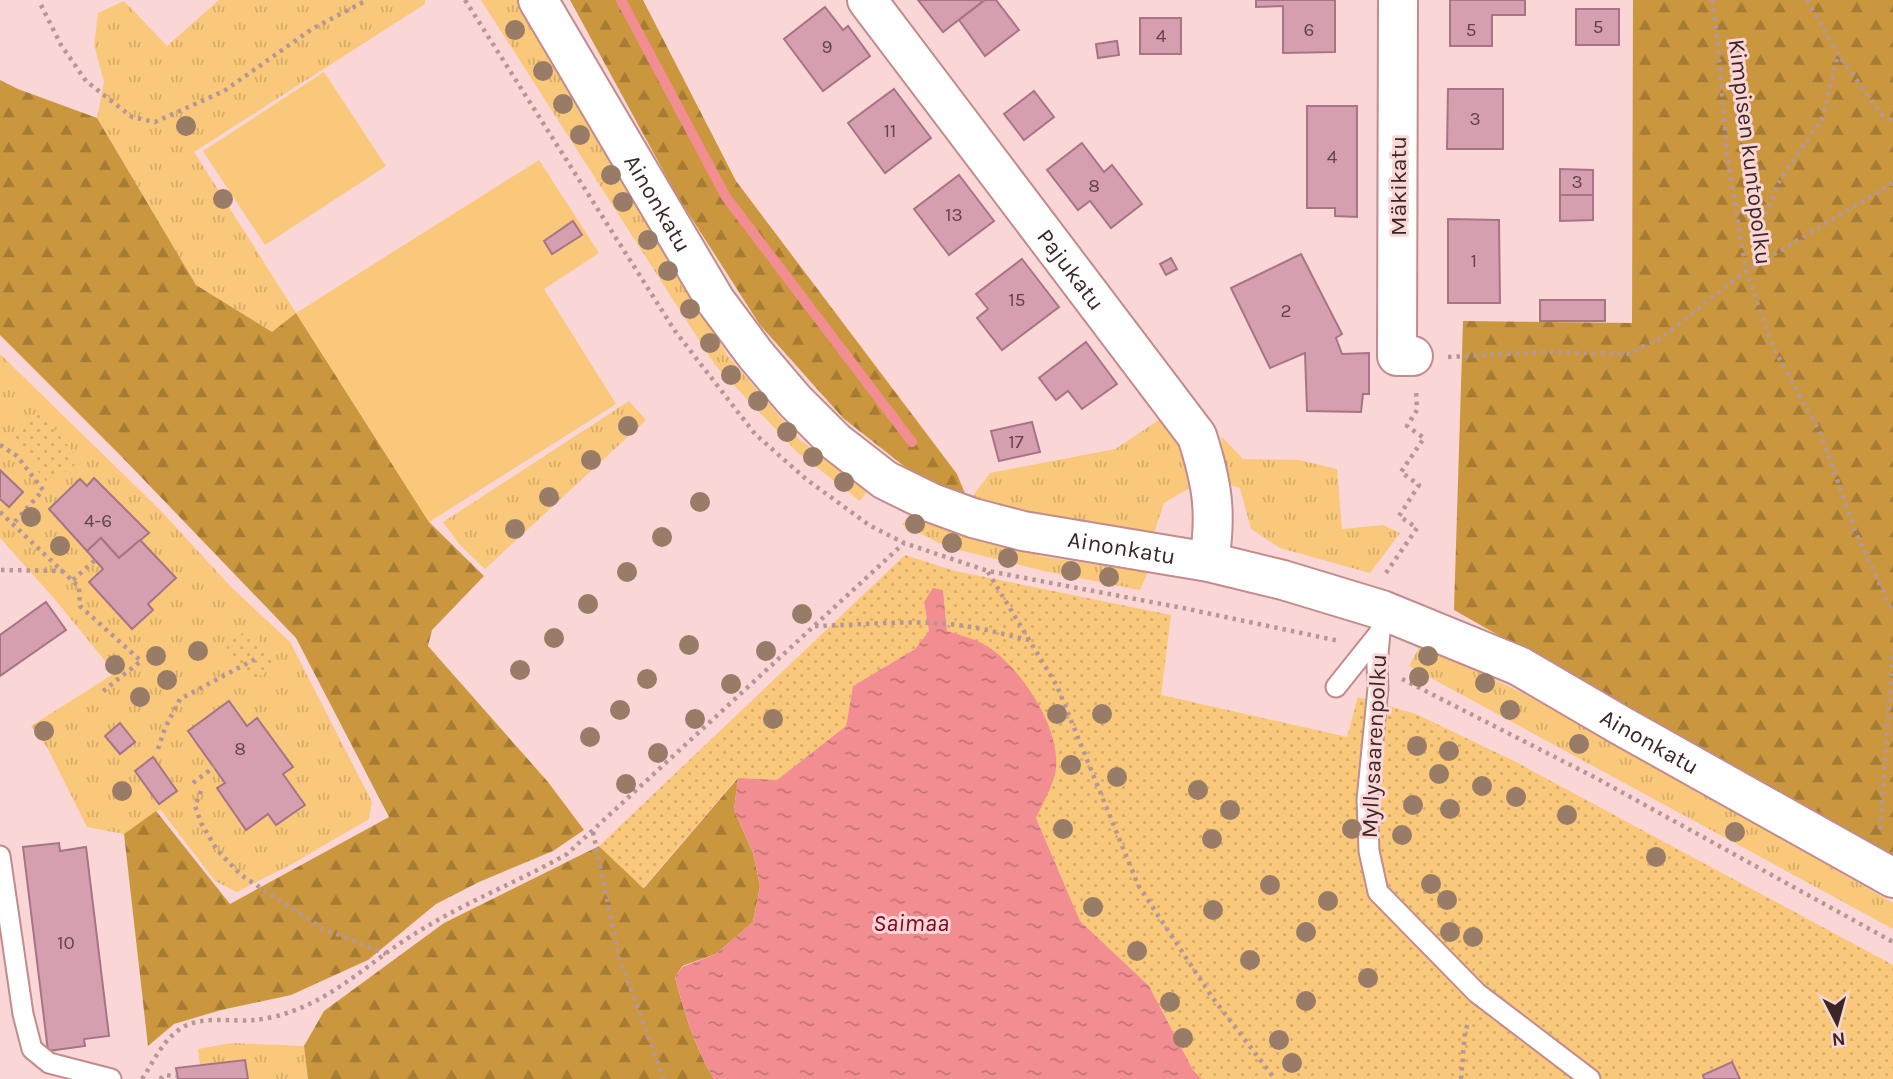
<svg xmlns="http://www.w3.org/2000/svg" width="1893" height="1079" font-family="Karla,sans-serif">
<defs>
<pattern id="grass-tufts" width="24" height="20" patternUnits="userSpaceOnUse" patternTransform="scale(1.75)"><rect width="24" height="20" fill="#f9c87a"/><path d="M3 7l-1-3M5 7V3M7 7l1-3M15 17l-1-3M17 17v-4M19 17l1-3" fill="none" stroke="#d6ac69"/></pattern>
<pattern id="forest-firs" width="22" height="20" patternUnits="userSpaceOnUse" patternTransform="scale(1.75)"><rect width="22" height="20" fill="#cb973e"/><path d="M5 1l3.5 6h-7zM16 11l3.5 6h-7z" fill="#a67b34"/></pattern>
<pattern id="park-dots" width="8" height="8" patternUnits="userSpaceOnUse" patternTransform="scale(1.75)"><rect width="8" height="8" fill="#f9c87a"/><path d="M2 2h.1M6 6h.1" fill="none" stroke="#d6ac69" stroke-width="1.8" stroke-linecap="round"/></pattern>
<pattern id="water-ripples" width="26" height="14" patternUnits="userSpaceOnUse" patternTransform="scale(1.75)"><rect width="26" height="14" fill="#f28e91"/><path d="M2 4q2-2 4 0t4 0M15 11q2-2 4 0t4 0" fill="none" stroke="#c57476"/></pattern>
</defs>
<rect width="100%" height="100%" fill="#fad6d6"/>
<g fill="url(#grass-tufts)">
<polygon points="219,0 425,0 425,4 194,152 296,313 272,332 196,285 97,118 104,82 94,45 98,13 124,1 167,46"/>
<polygon points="481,0 520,0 598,128 727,355 800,440 868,490 860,501 797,452 715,365"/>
<polygon points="0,354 162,512 231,587 290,642 372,802 369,819 292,864 237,892 215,881 160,809 124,834 87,827 47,747 31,726 115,673 52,596 0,538"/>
<polygon points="629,401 646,420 485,569 460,545 443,522"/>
<path d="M1162 418 1184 455 1191 487 1164 503 1154 533C1092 531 1031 515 972 497L990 473 1115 449Z"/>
<polygon points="1221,436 1243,459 1299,460 1337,469 1342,529 1383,525 1400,533 1370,573 1280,548 1251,529 1240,488 1226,484"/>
<polygon points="912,514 956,532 1044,557 1148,572 1140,590 1044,571 947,547 902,524"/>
<polygon points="1421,644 1566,714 1893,903 1893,929 1409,666"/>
<polygon points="232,1043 304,1046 308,1079 248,1079 245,1060 200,1066 198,1049"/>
</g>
<g fill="url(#forest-firs)">
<polygon points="570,0 643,0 736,181 957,474 968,501 914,474 843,418 760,325 676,194"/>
<polygon points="1633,0 1893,0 1893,860 1454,610 1463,321 1632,323"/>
<polygon points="0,80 18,89 97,118 196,285 272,332 296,313 429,522 484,576 432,630 428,646 548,782 584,830 553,851 479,882 436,904 368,960 291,995 221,1010 174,1024 148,1046 124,834 156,811 230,904 389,817 296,638 122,457 0,335"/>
<path d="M738 778 734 810 753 853 760 886 753 922 716 954 682 966 675 977C684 1012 695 1048 714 1079H308L304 1046 324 1011 444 923 599 846 644 888Z"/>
</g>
<g fill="url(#park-dots)">
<polygon points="40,411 80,461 49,485 9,435"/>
<polygon points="905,555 955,571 1171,615 1161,695 1347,737 1358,697 1416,714 1514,761 1893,965 1893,1079 1202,1079 1193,1070 1149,986 1080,921 1036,818 1056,769 964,636 947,631 943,590 924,602 929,631 915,649 853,686 846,726 777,780 737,778 643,888 599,846"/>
<polygon points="250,628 275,666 250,682 225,645"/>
</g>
<g fill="#f9c87a">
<polygon points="324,72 386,166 265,245 203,151"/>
<polygon points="539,160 599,253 544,289 616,404 429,522 296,313"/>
</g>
<path fill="url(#water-ripples)" d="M933 588 943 590 947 631C961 635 975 639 987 646 1021 668 1060 727 1056 768 1055 782 1042 805 1036 818L1080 921 1149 986 1193 1070 1202 1079H714C695 1048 684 1012 675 977L682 967 716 954 753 922 760 886 753 853 734 810 738 778 777 780 846 726 853 686 915 649 929 631 924 602Z"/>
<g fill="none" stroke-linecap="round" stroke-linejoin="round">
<polyline stroke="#f28e91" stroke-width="10" points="621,0 726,197 912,442"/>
</g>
<g fill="#d59fb0" stroke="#a77485" stroke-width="2">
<polygon points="918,0 981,0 982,2 943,32"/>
<polygon points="985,0 996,0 1019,30 985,56 959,20"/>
<polygon points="1256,0 1335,0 1335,52 1283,53 1283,6 1256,7"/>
<polygon points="1450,0 1525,0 1525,15 1492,15 1492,46 1450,46"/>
<polygon points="825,7 843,30 848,26 870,56 823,91 784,39"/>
<rect x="1576" y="9" width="43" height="36"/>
<rect x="1140" y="18" width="41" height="36"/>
<polygon points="1117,41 1119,55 1098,58 1096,44"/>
<polygon points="894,89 931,138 885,173 848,123"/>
<polygon points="1448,89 1503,89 1503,149 1447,149"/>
<polygon points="1034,91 1054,117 1024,140 1004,114"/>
<polygon points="1307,106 1357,106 1357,217 1335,216 1335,208 1307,208"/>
<polygon points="1082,143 1104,172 1112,165 1142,204 1111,228 1090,201 1078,210 1047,170"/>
<polygon points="1560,169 1593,170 1593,195 1560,195"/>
<polygon points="959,175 994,221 949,255 914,209"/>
<polygon points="1560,195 1593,195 1593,220 1560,221"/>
<polygon points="1448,219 1499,220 1500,303 1448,303"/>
<polygon points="573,221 582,235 552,254 544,241"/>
<polygon points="1301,254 1342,334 1336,338 1342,354 1369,353 1369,394 1363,394 1361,412 1307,411 1305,353 1270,368 1231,288"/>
<polygon points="1171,258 1177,269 1166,275 1160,264"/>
<polygon points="1022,259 1059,307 1002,350 977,318 988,309 976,294"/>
<rect x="1540" y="300" width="65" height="21"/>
<polygon points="1086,342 1117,384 1082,409 1068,391 1056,400 1039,378"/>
<polygon points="1032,422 1040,452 999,461 991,431"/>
<polygon points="0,470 23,492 9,507 0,499"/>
<polygon points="94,478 149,533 119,558 101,538 87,551 49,509 80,479 87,486"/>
<polygon points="101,538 119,558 140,540 176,578 148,604 153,610 132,629 89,582 103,569 87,551"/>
<polygon points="46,602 66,630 0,676 0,635"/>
<polygon points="229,701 247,726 257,718 293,767 283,774 305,805 276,825 268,814 246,830 217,788 225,783 188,731"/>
<polygon points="120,723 135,742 120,754 105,736"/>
<polygon points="153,757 177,791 159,804 135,771"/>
<polygon points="59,843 60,851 86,847 109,1036 84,1039 85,1046 48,1051 23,847"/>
<polygon points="245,1060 248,1079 178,1079 176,1068"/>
<polygon points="1732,1062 1740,1079 1704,1079 1703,1075"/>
</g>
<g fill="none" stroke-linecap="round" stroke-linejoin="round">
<defs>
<g id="service">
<polyline points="1382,610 1377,665 1378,688 1367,800 1369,851 1378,892 1477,993 1590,1079"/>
<polyline points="1336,687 1380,632"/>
<polyline points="0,856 23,1014 32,1049 49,1063 111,1079"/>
</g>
<g id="minor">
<path id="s1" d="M867 0 1197 436C1212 483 1217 512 1209 562"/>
<polyline points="1398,0 1397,356 1413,356"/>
</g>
<g id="tertiary">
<path id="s2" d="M538 0 715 300 755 354 795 401 836 442 885 480 932 503 973 518 1023 531 1209 562 1283 580 1382 610 1519 666 1620 725 1893 878"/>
</g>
</defs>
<use href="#service" stroke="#c28b8c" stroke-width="23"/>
<use href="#minor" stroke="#c28b8c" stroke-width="42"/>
<use href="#tertiary" stroke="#c28b8c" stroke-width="42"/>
<g stroke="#b69797" stroke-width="4.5" stroke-dasharray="3.5 5" stroke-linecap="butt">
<polyline points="465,0 675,331 755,434 806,479 869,525 904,543 988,571 1183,608 1339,641"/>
<polyline points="1712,0 1717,36 1727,155 1746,271 1774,349 1821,434 1856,533 1893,613"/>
<polyline points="1807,0 1838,54 1881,114 1893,122"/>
<polyline points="41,5 61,45 86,81 132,117 155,122 224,91 312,29 367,0"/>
<polyline points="1758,264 1757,236 1781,178 1822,119 1838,54"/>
<polyline points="1448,357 1547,352 1628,354 1661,338 1746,271 1893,183"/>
<polyline points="0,445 17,456 43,490 13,524"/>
<polyline points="0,512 79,587 80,606 141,661 102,692"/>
<polyline points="1,570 63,571"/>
<polyline points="988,572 1057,686 1138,885 1212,997 1275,1079"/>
<polyline points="1386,573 1417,528 1399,516 1419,485 1401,472 1424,438 1407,426 1417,410 1416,390"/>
<polyline points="73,580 95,560"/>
<path d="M815 626C866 625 921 618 971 627 990 630 1010 636 1029 640"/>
<polyline points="1402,679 1596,778 1893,942"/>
<polyline points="158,749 165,728 180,699 259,657"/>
<polyline points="193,783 214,767"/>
<polyline points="201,791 195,806 201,823 217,850 241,875 322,928 386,954"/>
<polyline points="1880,829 1893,649"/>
<polyline points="593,832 619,958 664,1079"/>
<path d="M142 1079C155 1060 163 1038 185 1026 204 1016 233 1022 254 1020 265 1019 279 1016 290 1012 339 995 373 959 416 933 465 902 518 882 567 854L904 543"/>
<polyline points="160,1079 165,1075 177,1076"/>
<polyline points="1461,1079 1465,1032 1469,1020"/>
</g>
<use href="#service" stroke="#fff" stroke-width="19"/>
<use href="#minor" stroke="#fff" stroke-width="38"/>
<use href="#tertiary" stroke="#fff" stroke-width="38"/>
</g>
<g fill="#997c67">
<circle cx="515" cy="30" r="10"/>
<circle cx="543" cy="71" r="10"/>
<circle cx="563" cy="104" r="10"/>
<circle cx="186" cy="126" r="10"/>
<circle cx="580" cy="135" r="10"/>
<circle cx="611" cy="175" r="10"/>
<circle cx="223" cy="199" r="10"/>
<circle cx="623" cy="202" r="10"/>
<circle cx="648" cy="240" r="10"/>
<circle cx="668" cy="271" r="10"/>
<circle cx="690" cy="309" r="10"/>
<circle cx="710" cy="343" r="10"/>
<circle cx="731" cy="375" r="10"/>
<circle cx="758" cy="401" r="10"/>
<circle cx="628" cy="426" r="10"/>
<circle cx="787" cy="432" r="10"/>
<circle cx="813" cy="457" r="10"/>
<circle cx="591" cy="460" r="10"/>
<circle cx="844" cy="482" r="10"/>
<circle cx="549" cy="497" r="10"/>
<circle cx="700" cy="502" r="10"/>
<circle cx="31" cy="517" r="10"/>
<circle cx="915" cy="524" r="10"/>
<circle cx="515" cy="529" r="10"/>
<circle cx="662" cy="537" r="10"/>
<circle cx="952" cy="543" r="10"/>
<circle cx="60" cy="546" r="10"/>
<circle cx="1008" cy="558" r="10"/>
<circle cx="1071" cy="571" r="10"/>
<circle cx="627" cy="572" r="10"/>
<circle cx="1109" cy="577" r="10"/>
<circle cx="588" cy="604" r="10"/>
<circle cx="802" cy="614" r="10"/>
<circle cx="554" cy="638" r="10"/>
<circle cx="689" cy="645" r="10"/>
<circle cx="198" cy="651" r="10"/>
<circle cx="766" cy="651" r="10"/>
<circle cx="156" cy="656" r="10"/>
<circle cx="1428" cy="656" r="10"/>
<circle cx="115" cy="665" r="10"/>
<circle cx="520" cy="670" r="10"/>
<circle cx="1419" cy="677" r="10"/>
<circle cx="647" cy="679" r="10"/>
<circle cx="167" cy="680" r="10"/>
<circle cx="1485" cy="683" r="10"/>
<circle cx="731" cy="684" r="10"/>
<circle cx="140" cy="697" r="10"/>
<circle cx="620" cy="710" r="10"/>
<circle cx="1510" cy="710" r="10"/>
<circle cx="1057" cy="714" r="10"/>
<circle cx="1102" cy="714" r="10"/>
<circle cx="695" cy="719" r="10"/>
<circle cx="773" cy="719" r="10"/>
<circle cx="44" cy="731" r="10"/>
<circle cx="590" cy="737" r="10"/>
<circle cx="1579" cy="744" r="10"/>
<circle cx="1417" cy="746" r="10"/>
<circle cx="1449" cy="751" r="10"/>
<circle cx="658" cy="753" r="10"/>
<circle cx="1071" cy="765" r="10"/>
<circle cx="1439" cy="774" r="10"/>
<circle cx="1117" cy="777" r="10"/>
<circle cx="626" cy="784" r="10"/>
<circle cx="1482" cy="786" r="10"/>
<circle cx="1198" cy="790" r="10"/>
<circle cx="122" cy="791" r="10"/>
<circle cx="1516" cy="797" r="10"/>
<circle cx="1413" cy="805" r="10"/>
<circle cx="1450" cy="809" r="10"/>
<circle cx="1230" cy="810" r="10"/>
<circle cx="1567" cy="815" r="10"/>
<circle cx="1063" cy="829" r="10"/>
<circle cx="1352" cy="829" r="10"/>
<circle cx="1735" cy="832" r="10"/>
<circle cx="1402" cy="835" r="10"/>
<circle cx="1212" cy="839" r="10"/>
<circle cx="1656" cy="857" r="10"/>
<circle cx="1431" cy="884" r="10"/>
<circle cx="1270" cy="885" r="10"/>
<circle cx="1447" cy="900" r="10"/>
<circle cx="1328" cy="901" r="10"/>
<circle cx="1093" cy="907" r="10"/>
<circle cx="1213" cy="910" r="10"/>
<circle cx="1306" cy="932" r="10"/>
<circle cx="1450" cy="932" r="10"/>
<circle cx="1473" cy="937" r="10"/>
<circle cx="1137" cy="951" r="10"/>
<circle cx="1250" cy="960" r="10"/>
<circle cx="1368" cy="978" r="10"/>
<circle cx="1306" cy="1001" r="10"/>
<circle cx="1170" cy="1002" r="10"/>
<circle cx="1183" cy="1038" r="10"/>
<circle cx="1279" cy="1040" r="10"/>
<circle cx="1292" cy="1063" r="10"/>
</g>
<g text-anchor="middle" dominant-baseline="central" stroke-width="6" stroke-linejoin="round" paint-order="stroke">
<g font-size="19" fill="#624448">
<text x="1598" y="27">5</text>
<text x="1309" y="30">6</text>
<text x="1471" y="30">5</text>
<text x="1161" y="36">4</text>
<text x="827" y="47">9</text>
<text x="1475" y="119">3</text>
<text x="890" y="131">11</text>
<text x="1332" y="157">4</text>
<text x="1577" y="182">3</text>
<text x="1094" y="186">8</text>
<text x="954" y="215">13</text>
<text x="1474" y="261">1</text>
<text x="1017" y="300">15</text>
<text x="1286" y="311">2</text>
<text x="1016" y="442">17</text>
<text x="98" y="521">4-6</text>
<text x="240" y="749">8</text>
<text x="66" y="943">10</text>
</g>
<g font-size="23" fill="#3b2525" stroke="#fad6d6">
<text transform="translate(1750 152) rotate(83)">Kimpisen kuntopolku</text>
<text transform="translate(1398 186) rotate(-90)">Mäkikatu</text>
<text stroke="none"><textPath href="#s2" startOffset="236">Ainonkatu</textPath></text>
<text stroke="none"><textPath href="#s1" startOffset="338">Pajukatu</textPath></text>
<text stroke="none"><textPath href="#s2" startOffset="845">Ainonkatu</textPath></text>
<text stroke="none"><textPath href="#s2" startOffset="1412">Ainonkatu</textPath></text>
<text transform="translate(1374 746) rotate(-87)">Myllysaarenpolku</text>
</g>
<g font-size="24" font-style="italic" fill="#820423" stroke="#fad6d6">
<text x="911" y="923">Saimaa</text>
</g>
</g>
<g transform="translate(1837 1023) rotate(174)" stroke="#fad6d6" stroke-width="5" paint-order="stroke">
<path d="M0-5L12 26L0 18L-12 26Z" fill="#3b2525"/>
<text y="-10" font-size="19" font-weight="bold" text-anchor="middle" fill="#3b2525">N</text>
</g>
</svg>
